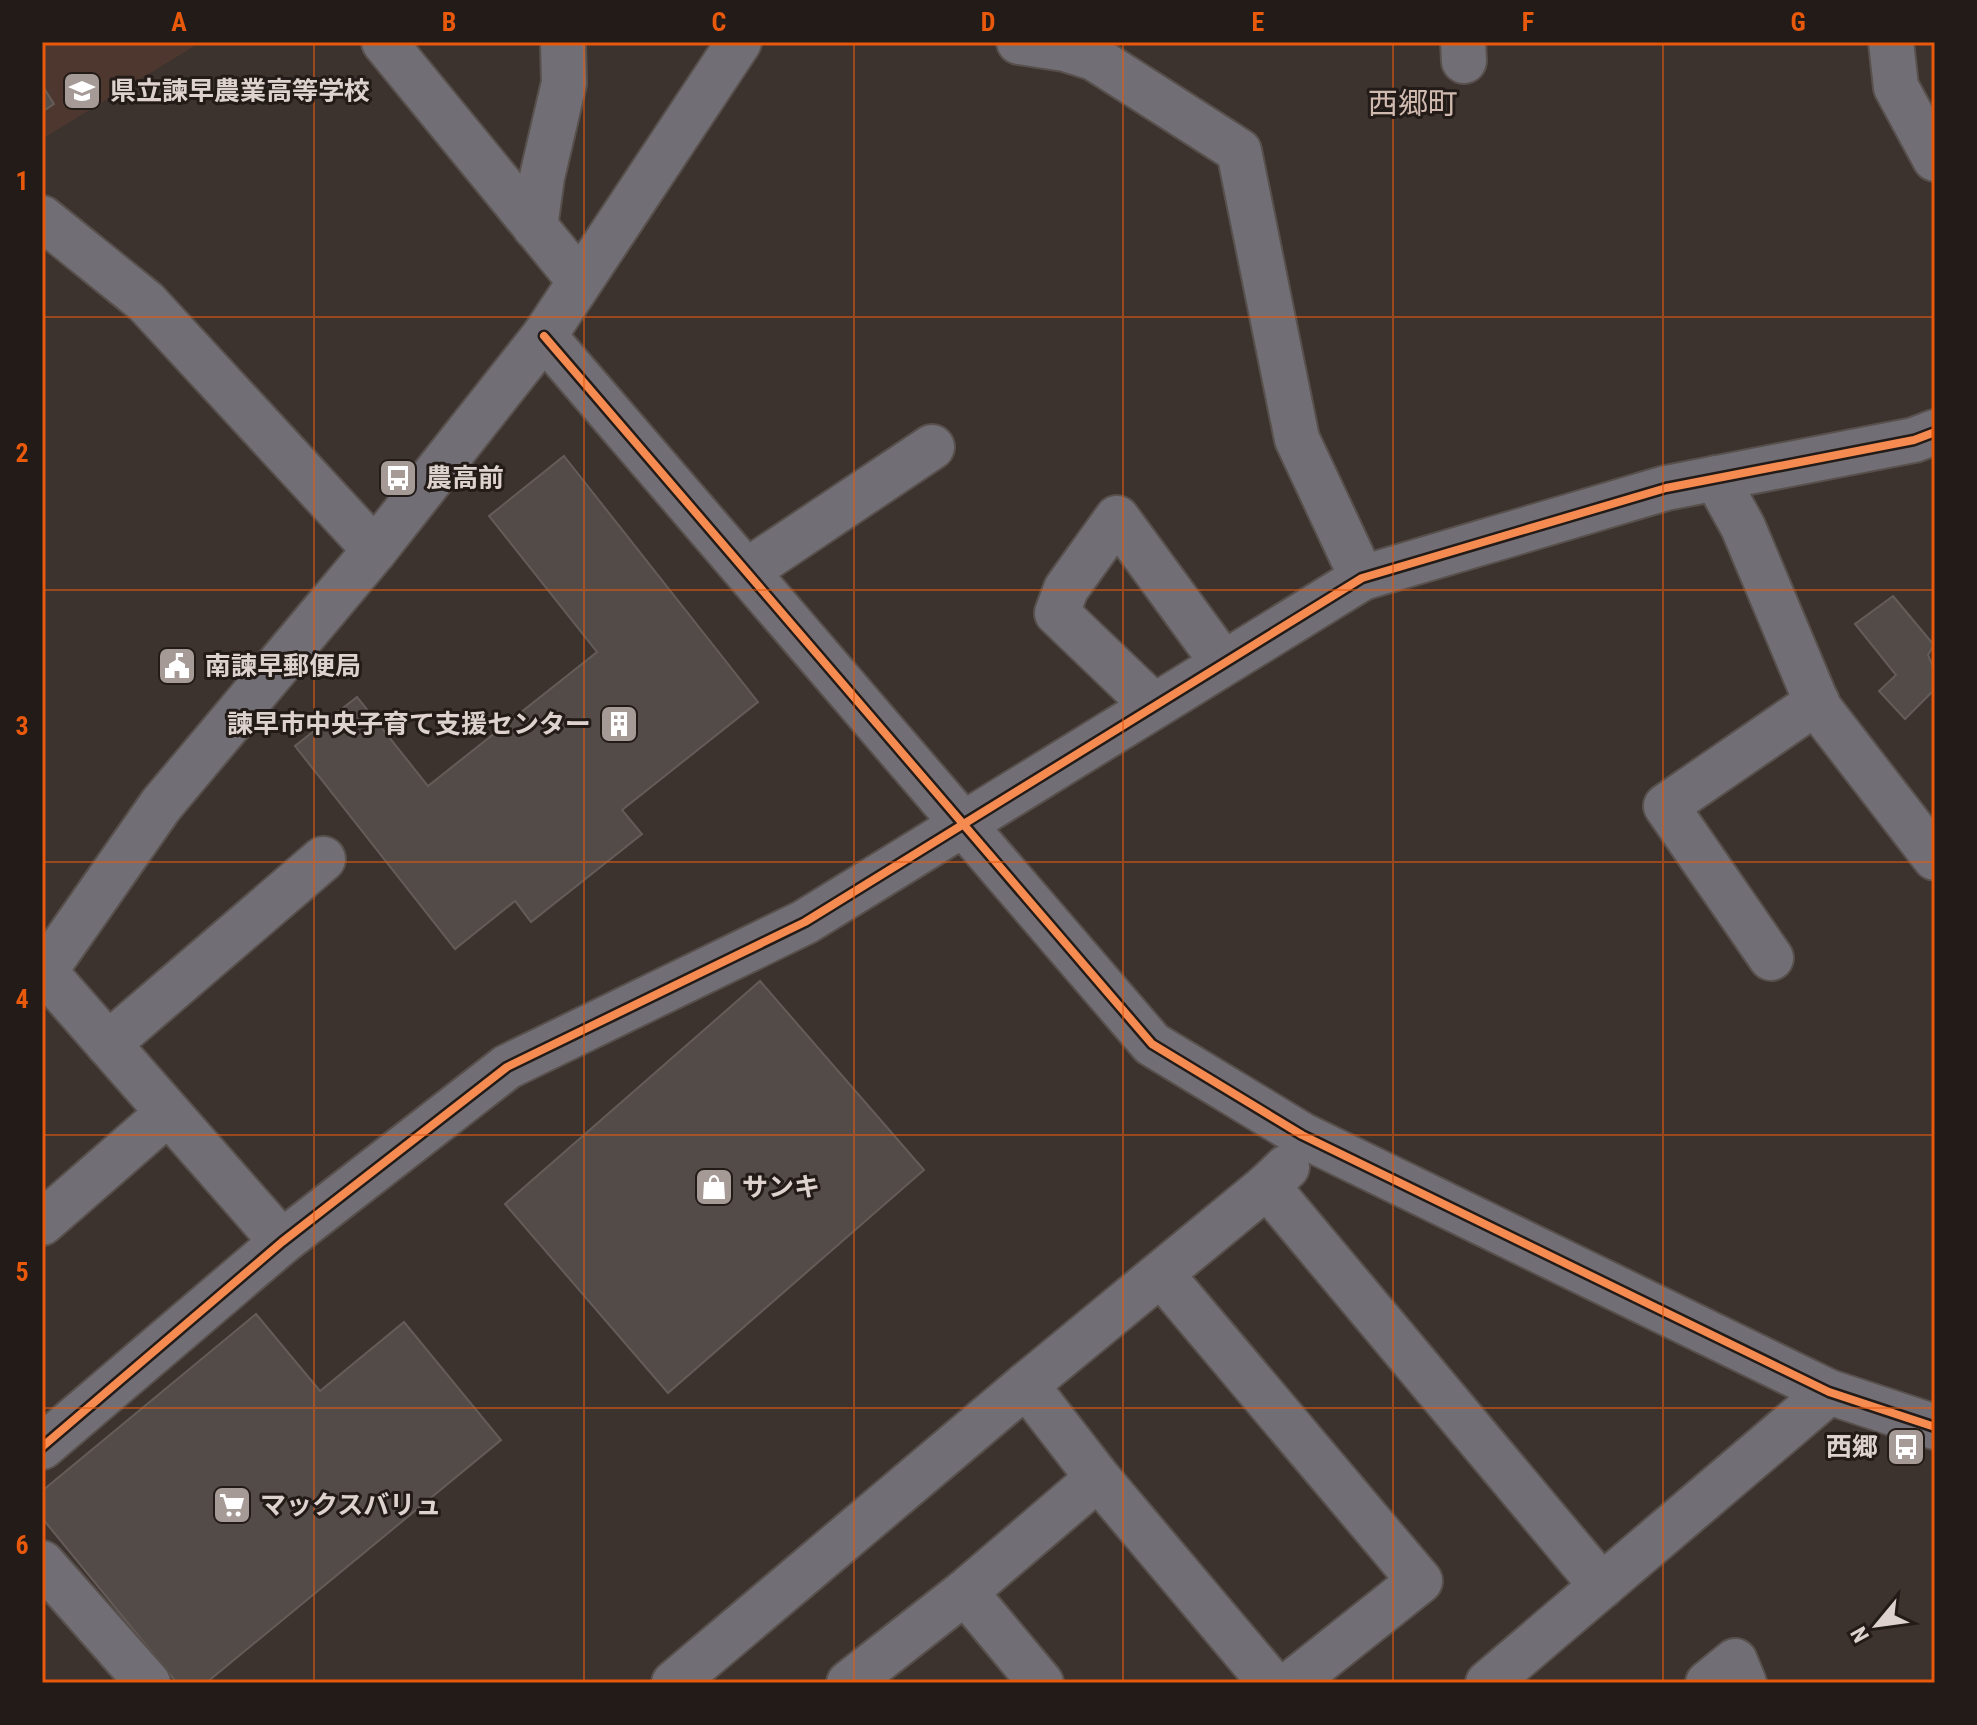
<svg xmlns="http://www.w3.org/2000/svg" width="1977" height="1725" font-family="'Roboto Condensed','Noto Sans JP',sans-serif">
<rect width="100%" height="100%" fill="#3c332f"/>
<polygon fill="#4e372e" points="42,42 201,42 42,139"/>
<g fill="#534b48" stroke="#645c58" stroke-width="2">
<polygon points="42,85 54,104 42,112"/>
<polygon points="564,456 758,702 622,810 642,834 531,922 515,901 455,949 295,746 357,697 428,786 597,652 489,516"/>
<polygon points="1893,596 1934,645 1928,655 1935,671 1935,689 1905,719 1879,691 1896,675 1855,624"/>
<polygon points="760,981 924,1170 668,1393 505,1204"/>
<polygon points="256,1314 320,1391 404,1322 501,1440 206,1683 177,1683 42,1518 42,1491"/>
</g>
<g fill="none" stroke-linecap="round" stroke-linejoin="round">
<defs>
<g id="minor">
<polyline points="384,42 579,280"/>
<polyline points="1019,42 1065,49 1094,58 1239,151 1297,439 1362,578"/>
<polyline points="1463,42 1464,61"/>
<polyline points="1891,42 1896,87 1935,159"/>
<polyline points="42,218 146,302 375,550"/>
<polyline points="535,227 542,177 564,83 563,42"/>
<polyline points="544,336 1152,1044 1302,1135 1829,1392 1935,1427"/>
<polyline points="1716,478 1743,527 1819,708 1935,858"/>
<polyline points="747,571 932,447"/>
<polyline points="1154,706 1057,613 1066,589 1117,518 1223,663"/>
<polyline points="1771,958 1666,806 1817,702"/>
<polyline points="45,972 282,1242"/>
<polyline points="42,975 161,805 375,550 544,336 739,42"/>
<polyline points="108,1044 323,859"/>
<polyline points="1287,1167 1267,1186 1602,1586"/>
<polyline points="42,1223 168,1113"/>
<polyline points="1161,1274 1420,1581 1292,1683"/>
<polyline points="1026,1385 1098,1478 1271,1683"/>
<polyline points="42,1447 282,1242 507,1067 805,922 1362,578 1666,488 1914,440 1935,432"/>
<polyline points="42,1563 148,1683"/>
<polyline points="965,1592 1041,1683"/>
<polyline points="674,1683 1026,1385 1267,1186"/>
<polyline points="849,1683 965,1592 1098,1478"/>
<polyline points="1488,1683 1829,1392"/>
<polyline points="1708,1683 1735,1661 1744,1683"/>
</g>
</defs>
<use href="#minor" stroke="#58504c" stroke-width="48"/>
<use href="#minor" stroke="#716f75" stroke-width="44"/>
<defs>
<g id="cycleway">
<polyline points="544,336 1152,1044 1302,1135 1829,1392 1935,1427"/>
<polyline points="42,1447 282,1242 507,1067 805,922 1362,578 1666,488 1914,440 1935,432"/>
</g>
</defs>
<use href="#cycleway" stroke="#231b17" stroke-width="13"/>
<use href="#cycleway" stroke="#f68b52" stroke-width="8"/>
</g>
<path fill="none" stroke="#e8590c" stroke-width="2" stroke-opacity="0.55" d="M314 42V1683M584 42V1683M854 42V1683M1123 42V1683M1393 42V1683M1663 42V1683M42 317H1935M42 590H1935M42 862H1935M42 1135H1935M42 1408H1935"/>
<defs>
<symbol id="school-square" viewBox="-11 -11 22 22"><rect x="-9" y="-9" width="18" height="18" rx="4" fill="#a59a96" stroke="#231b17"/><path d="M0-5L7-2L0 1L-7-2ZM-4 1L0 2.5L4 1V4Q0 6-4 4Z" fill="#fff"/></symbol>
<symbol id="bus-square" viewBox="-11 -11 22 22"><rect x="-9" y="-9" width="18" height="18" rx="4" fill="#a59a96" stroke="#231b17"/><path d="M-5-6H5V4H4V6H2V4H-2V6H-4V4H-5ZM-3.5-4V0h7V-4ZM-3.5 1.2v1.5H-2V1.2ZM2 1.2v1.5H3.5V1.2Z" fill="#fff"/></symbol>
<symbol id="civic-square" viewBox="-11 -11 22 22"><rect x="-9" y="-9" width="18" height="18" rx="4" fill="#a59a96" stroke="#231b17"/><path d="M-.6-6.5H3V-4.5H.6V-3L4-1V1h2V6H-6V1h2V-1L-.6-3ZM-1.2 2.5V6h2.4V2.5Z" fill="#fff"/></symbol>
<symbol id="building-square" viewBox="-11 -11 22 22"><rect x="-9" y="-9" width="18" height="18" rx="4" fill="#a59a96" stroke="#231b17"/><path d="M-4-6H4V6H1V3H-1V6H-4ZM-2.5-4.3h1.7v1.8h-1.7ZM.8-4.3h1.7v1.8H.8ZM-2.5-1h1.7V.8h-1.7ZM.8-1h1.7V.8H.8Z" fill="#fff"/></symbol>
<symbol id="shop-square" viewBox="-11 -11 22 22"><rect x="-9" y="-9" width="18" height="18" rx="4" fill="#a59a96" stroke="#231b17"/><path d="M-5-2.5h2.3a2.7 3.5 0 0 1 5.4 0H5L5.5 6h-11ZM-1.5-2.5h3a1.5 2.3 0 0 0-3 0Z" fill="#fff"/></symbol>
<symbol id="supermarket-square" viewBox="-11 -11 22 22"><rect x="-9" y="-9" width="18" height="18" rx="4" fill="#a59a96" stroke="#231b17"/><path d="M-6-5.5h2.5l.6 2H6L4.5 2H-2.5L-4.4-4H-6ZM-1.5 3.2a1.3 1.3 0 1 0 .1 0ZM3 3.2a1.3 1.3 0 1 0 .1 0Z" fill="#fff"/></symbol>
</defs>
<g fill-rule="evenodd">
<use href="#school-square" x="60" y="69" width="44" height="44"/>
<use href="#bus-square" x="376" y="456" width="44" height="44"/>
<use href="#civic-square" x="155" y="644" width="44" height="44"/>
<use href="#building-square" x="597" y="702" width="44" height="44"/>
<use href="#shop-square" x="692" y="1165" width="44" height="44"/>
<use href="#bus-square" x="1884" y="1425" width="44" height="44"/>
<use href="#supermarket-square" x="210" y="1483" width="44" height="44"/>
</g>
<g text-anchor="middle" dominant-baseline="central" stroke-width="6" stroke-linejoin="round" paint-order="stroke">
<g font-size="26" font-weight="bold" fill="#ddd2cd" stroke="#231b17" text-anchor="start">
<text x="110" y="91">県立諫早農業高等学校</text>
<text x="426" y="478">農高前</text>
<text x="205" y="666">南諫早郵便局</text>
<text x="591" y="724" text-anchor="end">諫早市中央子育て支援センター</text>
<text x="742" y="1187">サンキ</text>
<text x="1878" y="1447" text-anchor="end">西郷</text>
<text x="260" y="1505">マックスバリュ</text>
</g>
<g font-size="30" fill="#d0b9af" stroke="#231b17">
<text x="1413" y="103">西郷町</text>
</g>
</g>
<rect width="1977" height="1725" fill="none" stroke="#231b17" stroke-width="88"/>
<g transform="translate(1877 1625) rotate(241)" stroke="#231b17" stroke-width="6" paint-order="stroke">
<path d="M0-6L14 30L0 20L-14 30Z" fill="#ddd2cd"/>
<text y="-12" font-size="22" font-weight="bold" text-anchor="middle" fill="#ddd2cd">N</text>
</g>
<rect x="44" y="44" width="1889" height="1637" fill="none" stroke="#e8590c" stroke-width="3"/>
<g font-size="26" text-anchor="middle" font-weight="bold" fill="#e8590c">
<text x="179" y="31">A</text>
<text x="449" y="31">B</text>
<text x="719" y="31">C</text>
<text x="988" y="31">D</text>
<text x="1258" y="31">E</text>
<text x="1528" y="31">F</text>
<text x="1798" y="31">G</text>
<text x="22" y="190">1</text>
<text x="22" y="462">2</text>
<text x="22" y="735">3</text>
<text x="22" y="1008">4</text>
<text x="22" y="1281">5</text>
<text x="22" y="1554">6</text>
</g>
</svg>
